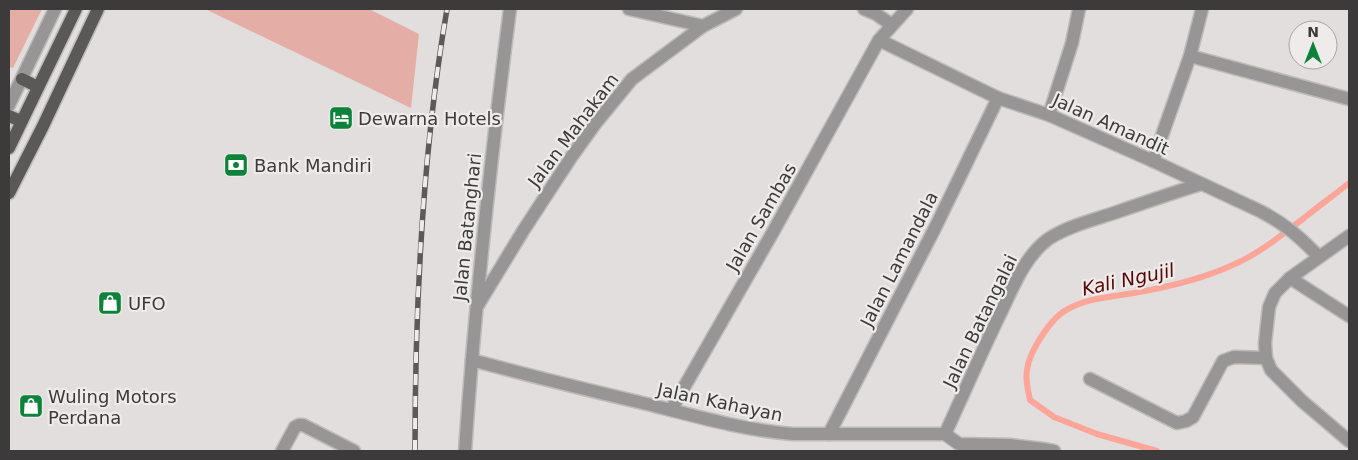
<svg xmlns="http://www.w3.org/2000/svg" width="1358" height="460" font-family="'DejaVu Sans',sans-serif">
<rect width="100%" height="100%" fill="#e2dedd"/>
<g fill="#e4aea6">
<polygon points="9,9 42,9 13,68 9,67"/>
<polygon points="205,9 369,9 419,34 411,108"/>
</g>
<g fill="none" stroke-linecap="round" stroke-linejoin="round">
<path stroke="#fda599" stroke-width="6" d="M1157 451 1097 434 1054 417 1030 400C1028 390 1025 380 1027 370 1029 352 1051 317 1068 309 1087 298 1112 297 1134 293 1169 287 1203 279 1235 264 1260 253 1283 234 1304 218 1319 206 1334 195 1349 183"/>
<defs>
<g id="minor">
<polyline points="629,9 703,26"/>
<polyline points="864,9 876,14 892,25"/>
<path d="M879 40 998 98 1049 115 1153 161 1260 211C1285 224 1300 237 1319 257"/>
<polyline points="1190,56 1349,99"/>
<polyline points="9,105 55,9"/>
<polyline points="1049,115 1072,43 1079,9"/>
<polyline points="1153,161 1190,56 1202,9"/>
<polyline points="1349,236 1290,278 1275,293 1269,307 1265,343 1266,358 1271,370 1302,401 1349,441"/>
<polyline points="1290,278 1349,316"/>
<polyline points="478,305 523,231 572,156 595,124 632,79 703,26 736,9"/>
<path d="M472 360C530 376 588 390 647 404 695 416 743 430 793 434H945L959 444 1010 445 1043 449 1054 451"/>
<polyline points="1090,379 1177,423 1186,421 1193,417 1223,361 1234,357 1266,358"/>
<polyline points="671,410 773,232 879,40 907,9"/>
<polyline points="829,434 936,226 998,98"/>
<path d="M945 434C964 393 982 351 1002 310 1014 285 1025 257 1047 240 1065 227 1093 220 1114 213 1143 203 1172 193 1201 184"/>
<polyline points="282,451 295,427 299,425 303,425 354,451"/>
<path d="M465 451C475 303 491 156 510 9"/>
</g>
<g id="major">
<polyline points="22,79 38,87"/>
<polyline points="9,116 21,121"/>
<polyline points="9,148 76,9"/>
<polyline points="9,193 43,126 98,9"/>
</g>
</defs>
<use href="#minor" stroke="#bdbab9" stroke-width="15"/>
<use href="#major" stroke="#bdbab9" stroke-width="15"/>
<use href="#minor" stroke="#979595" stroke-width="12"/>
<use href="#major" stroke="#5b5858" stroke-width="12"/>
<defs>
<path id="rail" d="M415 451C415 304 422 154 447 9"/>
</defs>
<use href="#rail" stroke="#5b5959" stroke-width="5.5"/>
<use href="#rail" stroke="#efebeb" stroke-width="4" stroke-dasharray="11" stroke-linecap="butt"/>
</g>
<defs>
<symbol id="hotel-square" viewBox="-11 -11 22 22"><rect x="-9" y="-9" width="18" height="18" rx="4" fill="#0c823b" stroke="#efebeb"/><path d="M-6-4.5h1.5V1H6V5H4.5V3h-9V5H-6ZM-4 0a1.8 1.8 0 1 1 3.6 0ZM.5 0V-2.5h3Q6-2.5 6 0Z" fill="#fff"/></symbol>
<symbol id="bank-square" viewBox="-11 -11 22 22"><rect x="-9" y="-9" width="18" height="18" rx="4" fill="#0c823b" stroke="#efebeb"/><path d="M-6-4H6V4H-6ZM0-2.3a2.3 2.3 0 1 0 0 4.6a2.3 2.3 0 1 0 0-4.6Z" fill="#fff"/></symbol>
<symbol id="shop-square" viewBox="-11 -11 22 22"><rect x="-9" y="-9" width="18" height="18" rx="4" fill="#0c823b" stroke="#efebeb"/><path d="M-5-2.5h2.3a2.7 3.5 0 0 1 5.4 0H5L5.5 6h-11ZM-1.5-2.5h3a1.5 2.3 0 0 0-3 0Z" fill="#fff"/></symbol>
</defs>
<g fill-rule="evenodd">
<use href="#hotel-square" x="327" y="104" width="28" height="28"/>
<use href="#bank-square" x="222" y="151" width="28" height="28"/>
<use href="#shop-square" x="96" y="289" width="28" height="28"/>
<use href="#shop-square" x="17" y="392" width="28" height="28"/>
</g>
<g text-anchor="middle" dominant-baseline="central" stroke-width="4.5" stroke-linejoin="round" paint-order="stroke">
<g font-size="18" fill="#3c3a3a" stroke="#efebeb" text-anchor="start">
<text x="358" y="118">Dewarna Hotels</text>
<text x="254" y="165">Bank Mandiri</text>
<text x="128" y="303">UFO</text>
<text x="48" y="396">Wuling Motors<tspan x="48" dy="21">Perdana</tspan></text>
</g>
<g font-size="18" fill="#3c3a3a" stroke="#efebeb">
<text transform="translate(1111 124) rotate(24)">Jalan Amandit</text>
<text transform="translate(573 130) rotate(-53)">Jalan Mahakam</text>
<text transform="translate(761 217) rotate(-60)">Jalan Sambas</text>
<text transform="translate(467 227) rotate(-84)">Jalan Batanghari</text>
<text transform="translate(899 259) rotate(-63)">Jalan Lamandala</text>
<text transform="translate(980 321) rotate(-64)">Jalan Batangalai</text>
<text transform="translate(720 402) rotate(12)">Jalan Kahayan</text>
</g>
<g font-size="19" font-style="italic" fill="#560806" stroke="#efebeb">
<text transform="translate(1128 279) rotate(-12)">Kali Ngujil</text>
</g>
</g>
<rect width="1358" height="460" fill="none" stroke="#3c3a3a" stroke-width="20"/>
<g transform="translate(1313 45)"><circle r="24" fill="#efebeb" stroke="#a7a4a4"/>
<path d="M0-4L9 19L0 12L-9 19Z" fill="#0c823b"/>
<text y="-8" font-size="14" font-weight="bold" text-anchor="middle" fill="#3c3a3a">N</text>
</g>
</svg>
